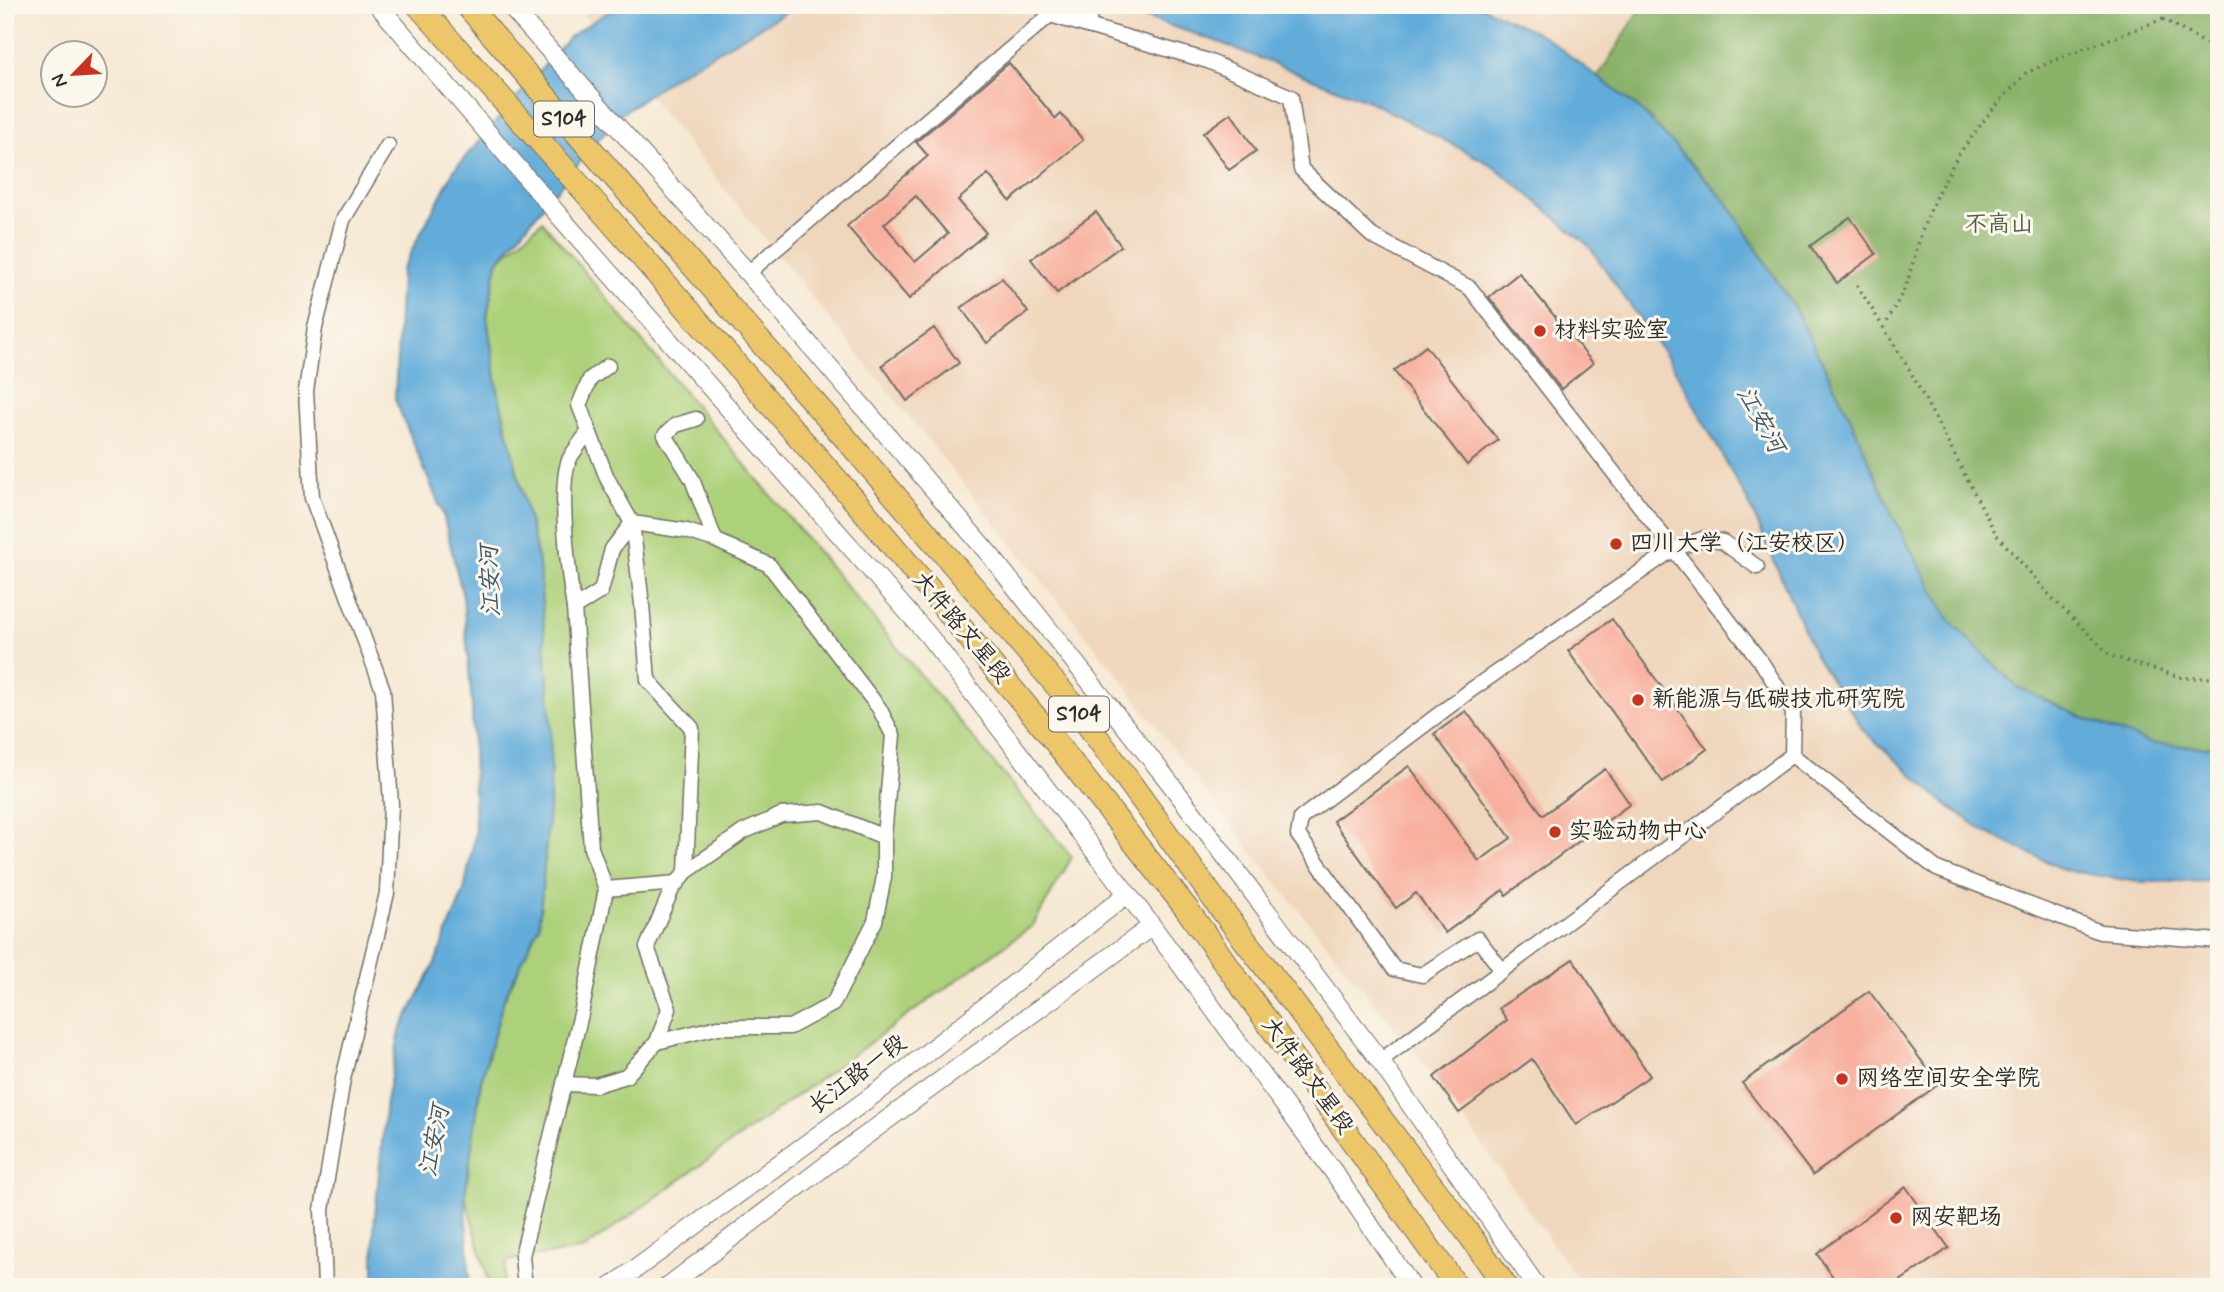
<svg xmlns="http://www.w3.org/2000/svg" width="2224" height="1292" font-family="Mynerve,'LXGW WenKai TC',sans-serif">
<rect width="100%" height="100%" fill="#fbf7ec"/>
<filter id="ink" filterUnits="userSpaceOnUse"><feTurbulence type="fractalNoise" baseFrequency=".0143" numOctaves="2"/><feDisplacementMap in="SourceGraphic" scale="14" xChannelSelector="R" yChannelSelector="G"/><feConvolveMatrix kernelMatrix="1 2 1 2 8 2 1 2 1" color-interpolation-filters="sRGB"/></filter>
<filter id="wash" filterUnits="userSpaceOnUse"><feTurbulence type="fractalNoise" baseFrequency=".00686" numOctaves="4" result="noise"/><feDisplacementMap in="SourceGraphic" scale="28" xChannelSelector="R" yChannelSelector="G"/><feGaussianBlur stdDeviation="1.57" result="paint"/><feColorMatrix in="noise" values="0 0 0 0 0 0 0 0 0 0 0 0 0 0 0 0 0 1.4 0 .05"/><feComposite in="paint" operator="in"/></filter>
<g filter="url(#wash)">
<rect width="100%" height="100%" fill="#f6e9d4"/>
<polygon fill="#efd6bc" points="594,5 2219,5 2219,1284 2200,1287 1583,1287 1434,1077 1242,840 1110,665 582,13"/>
<polygon fill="#add17a" stroke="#6c7e52" stroke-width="2" points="542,221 1072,857 1033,925 584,1249 507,1261 503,1287 490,1287 465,1195 481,1081 504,999 539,926 539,563 498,392 487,317 497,262"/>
<polygon fill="#8ab36a" stroke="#5a6f4a" stroke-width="2" points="1643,5 2219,5 2219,748 2152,745 2086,719 2017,687 1950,621 1894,519 1849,415 1796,311 1727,202 1641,110 1598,77"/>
<g fill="#62acda" stroke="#466c82" stroke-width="2">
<polygon points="619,5 804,5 793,8 675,76 618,116 497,262 487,317 498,392 539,563 551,721 550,798 539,926 504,999 481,1081 465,1195 470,1287 374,1287 374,1226 386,1101 400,1031 434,965 464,891 475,835 472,706 463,597 443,514 395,399 401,271 454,170 570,36"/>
<polygon points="1108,5 1479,5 1544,36 1641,110 1727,202 1796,311 1849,415 1894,519 1950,621 2017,687 2086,719 2152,744 2219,748 2219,881 2138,882 2064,870 1985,832 1943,802 1864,731 1815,655 1750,506 1674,368 1588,245 1494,166 1371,102 1216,41"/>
</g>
<g id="blocks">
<g fill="#f8af9d" fill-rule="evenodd">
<path d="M1009 63 1056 119 1061 114 1083 140 1010 201 988 174 958 200 986 233 909 299 847 226 928 156 916 142ZM916 196 948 234 915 262 884 224Z"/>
<polygon points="1231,113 1256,151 1229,170 1203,133"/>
<polygon points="1096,212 1121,246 1057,293 1031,259"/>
<polygon points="1850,217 1876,254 1837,283 1810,246"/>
<polygon points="1519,273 1593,363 1561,389 1489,297"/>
<polygon points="1002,278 1028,312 987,343 961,308"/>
<polygon points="934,328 959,363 907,401 882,365"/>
<polygon points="1426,346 1498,440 1467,465 1394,371"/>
<polygon points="1612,619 1707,749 1663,782 1568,651"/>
<polygon points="1466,711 1543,815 1605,769 1630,804 1506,895 1503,890 1445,933 1416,893 1396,908 1333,821 1409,766 1479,861 1511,838 1434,734"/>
<polygon points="1573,959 1650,1076 1576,1125 1532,1059 1459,1113 1434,1077 1507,1020 1499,1008"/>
<polygon points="1869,991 1939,1084 1813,1175 1742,1083"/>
<polygon points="1906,1187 1949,1248 1891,1287 1840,1287 1817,1254"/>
</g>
</g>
</g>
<g filter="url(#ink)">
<use href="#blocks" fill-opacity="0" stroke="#726e66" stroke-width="2"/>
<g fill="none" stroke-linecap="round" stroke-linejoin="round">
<defs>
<g id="minor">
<polyline points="1087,26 1093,5"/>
<polyline points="748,273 1050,15 1208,61 1291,97 1301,169 1372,236 1470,288 1762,663 1793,712 1792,755"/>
<polyline points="696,419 676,425 665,435 692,479 715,540"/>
<polyline points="632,523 642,604 648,680 692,728 686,872"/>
<path d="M574 608C569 578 557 483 570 458 575 449 583 440 589 431"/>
<polyline points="606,889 677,883"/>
<polyline points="1502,970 1478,939 1422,975 1394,969 1298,835 1301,818 1471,690 1672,550 1705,538 1723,542 1757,567"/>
<polyline points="657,1042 669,1009 647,947 672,889 686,872 743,832 781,815 822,812 884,837"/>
<polyline points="1380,1061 1792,755 1937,869 2100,932 2219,941"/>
<polyline points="564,1084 596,1085 626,1076 657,1042 718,1027 790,1027 833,1004 875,921 884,877 884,837 893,735 879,708 769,565 715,540 687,531 632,523 607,478 579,405 590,379 608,366"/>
<polyline points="524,1278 522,1256 581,1014 606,889 591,848 574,608 601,591 612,549 632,523"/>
<polyline points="325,1287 322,1210 343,1079 387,893 391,804 383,690 312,498 306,391 315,328 343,220 388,145"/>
</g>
<g id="tertiary">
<polyline points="378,5 562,219 928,635 1152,926 1333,1171 1412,1287"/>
<polyline points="509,5 748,273 990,555 1170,783 1380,1061 1537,1287"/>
<polyline points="611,1287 884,1087 1127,894"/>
<polyline points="667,1287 854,1144 1152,926"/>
</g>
<g id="primary">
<polyline points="418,5 588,195 863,510 1046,730 1186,908 1457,1287"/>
<polyline points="467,5 612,174 848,441 1075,707 1219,906 1471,1237 1506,1287"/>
</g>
</defs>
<use href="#minor" stroke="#726e66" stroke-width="17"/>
<use href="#tertiary" stroke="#726e66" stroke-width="20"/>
<use href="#primary" stroke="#726e66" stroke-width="25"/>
<g stroke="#726e66" stroke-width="3.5" stroke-dasharray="2 5" stroke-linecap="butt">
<polyline points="2164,5 2163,19 2219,51"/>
<polyline points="1857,285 1908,367 1996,534 2055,601 2111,656 2183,678 2219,678"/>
<polyline points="1884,328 1906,286 1922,231 1937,194 1958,155 1992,110 2026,73 2067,55 2163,19"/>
</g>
<use href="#minor" stroke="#fff" stroke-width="14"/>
<use href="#tertiary" stroke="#fff" stroke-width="18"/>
<use href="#primary" stroke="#ecc669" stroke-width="23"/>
</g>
</g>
<g fill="#c8321e" stroke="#fbf7ec" stroke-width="2.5">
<circle cx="1540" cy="331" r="7"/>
<circle cx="1616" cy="544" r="7"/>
<circle cx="1638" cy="700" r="7"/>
<circle cx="1555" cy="832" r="7"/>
<circle cx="1842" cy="1079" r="7"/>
<circle cx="1896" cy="1218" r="7"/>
</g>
<g text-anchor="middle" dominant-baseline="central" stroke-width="6" stroke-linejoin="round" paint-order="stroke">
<g fill="#fbf7ec" stroke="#696865" stroke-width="2">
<rect x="534" y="101.5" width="60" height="35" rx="5"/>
<rect x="1049" y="696.5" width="60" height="35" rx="5"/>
</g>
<g font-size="21" font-weight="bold" fill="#2b2b2b">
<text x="564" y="119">S104</text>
<text x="1079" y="714">S104</text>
</g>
<g font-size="23" fill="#525d43" stroke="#fbf7ec">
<text x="1999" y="225">不高山</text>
</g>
<g font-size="23" fill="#2b2b2b" stroke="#fbf7ec" text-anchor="start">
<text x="1554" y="331">材料实验室</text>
<text x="1630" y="544">四川大学（江安校区）</text>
<text x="1652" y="700">新能源与低碳技术研究院</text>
<text x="1569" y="832">实验动物中心</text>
<text x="1856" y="1079">网络空间安全学院</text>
<text x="1910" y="1218">网安靶场</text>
</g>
<g font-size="23" fill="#2b2b2b" stroke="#fbf7ec">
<text transform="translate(961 628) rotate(50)">大件路文星段</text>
<text transform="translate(858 1075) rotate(-37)">长江路一段</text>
<text transform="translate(1307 1076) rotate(54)">大件路文星段</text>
</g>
<g font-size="24" font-style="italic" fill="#3e5868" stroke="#fbf7ec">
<text transform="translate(1760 420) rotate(61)">江安河</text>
<text transform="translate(491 581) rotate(-92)">江安河</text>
<text transform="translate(435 1141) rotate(-79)">江安河</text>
</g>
</g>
<rect width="2224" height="1292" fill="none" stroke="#fbf7ec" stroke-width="28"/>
<g transform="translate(74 74) rotate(245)"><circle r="33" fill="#fbf7ec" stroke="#a8a59f" stroke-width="2"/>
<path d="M0-5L12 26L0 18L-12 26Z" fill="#c8321e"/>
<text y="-10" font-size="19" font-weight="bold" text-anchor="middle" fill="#2b2b2b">N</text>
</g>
</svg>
